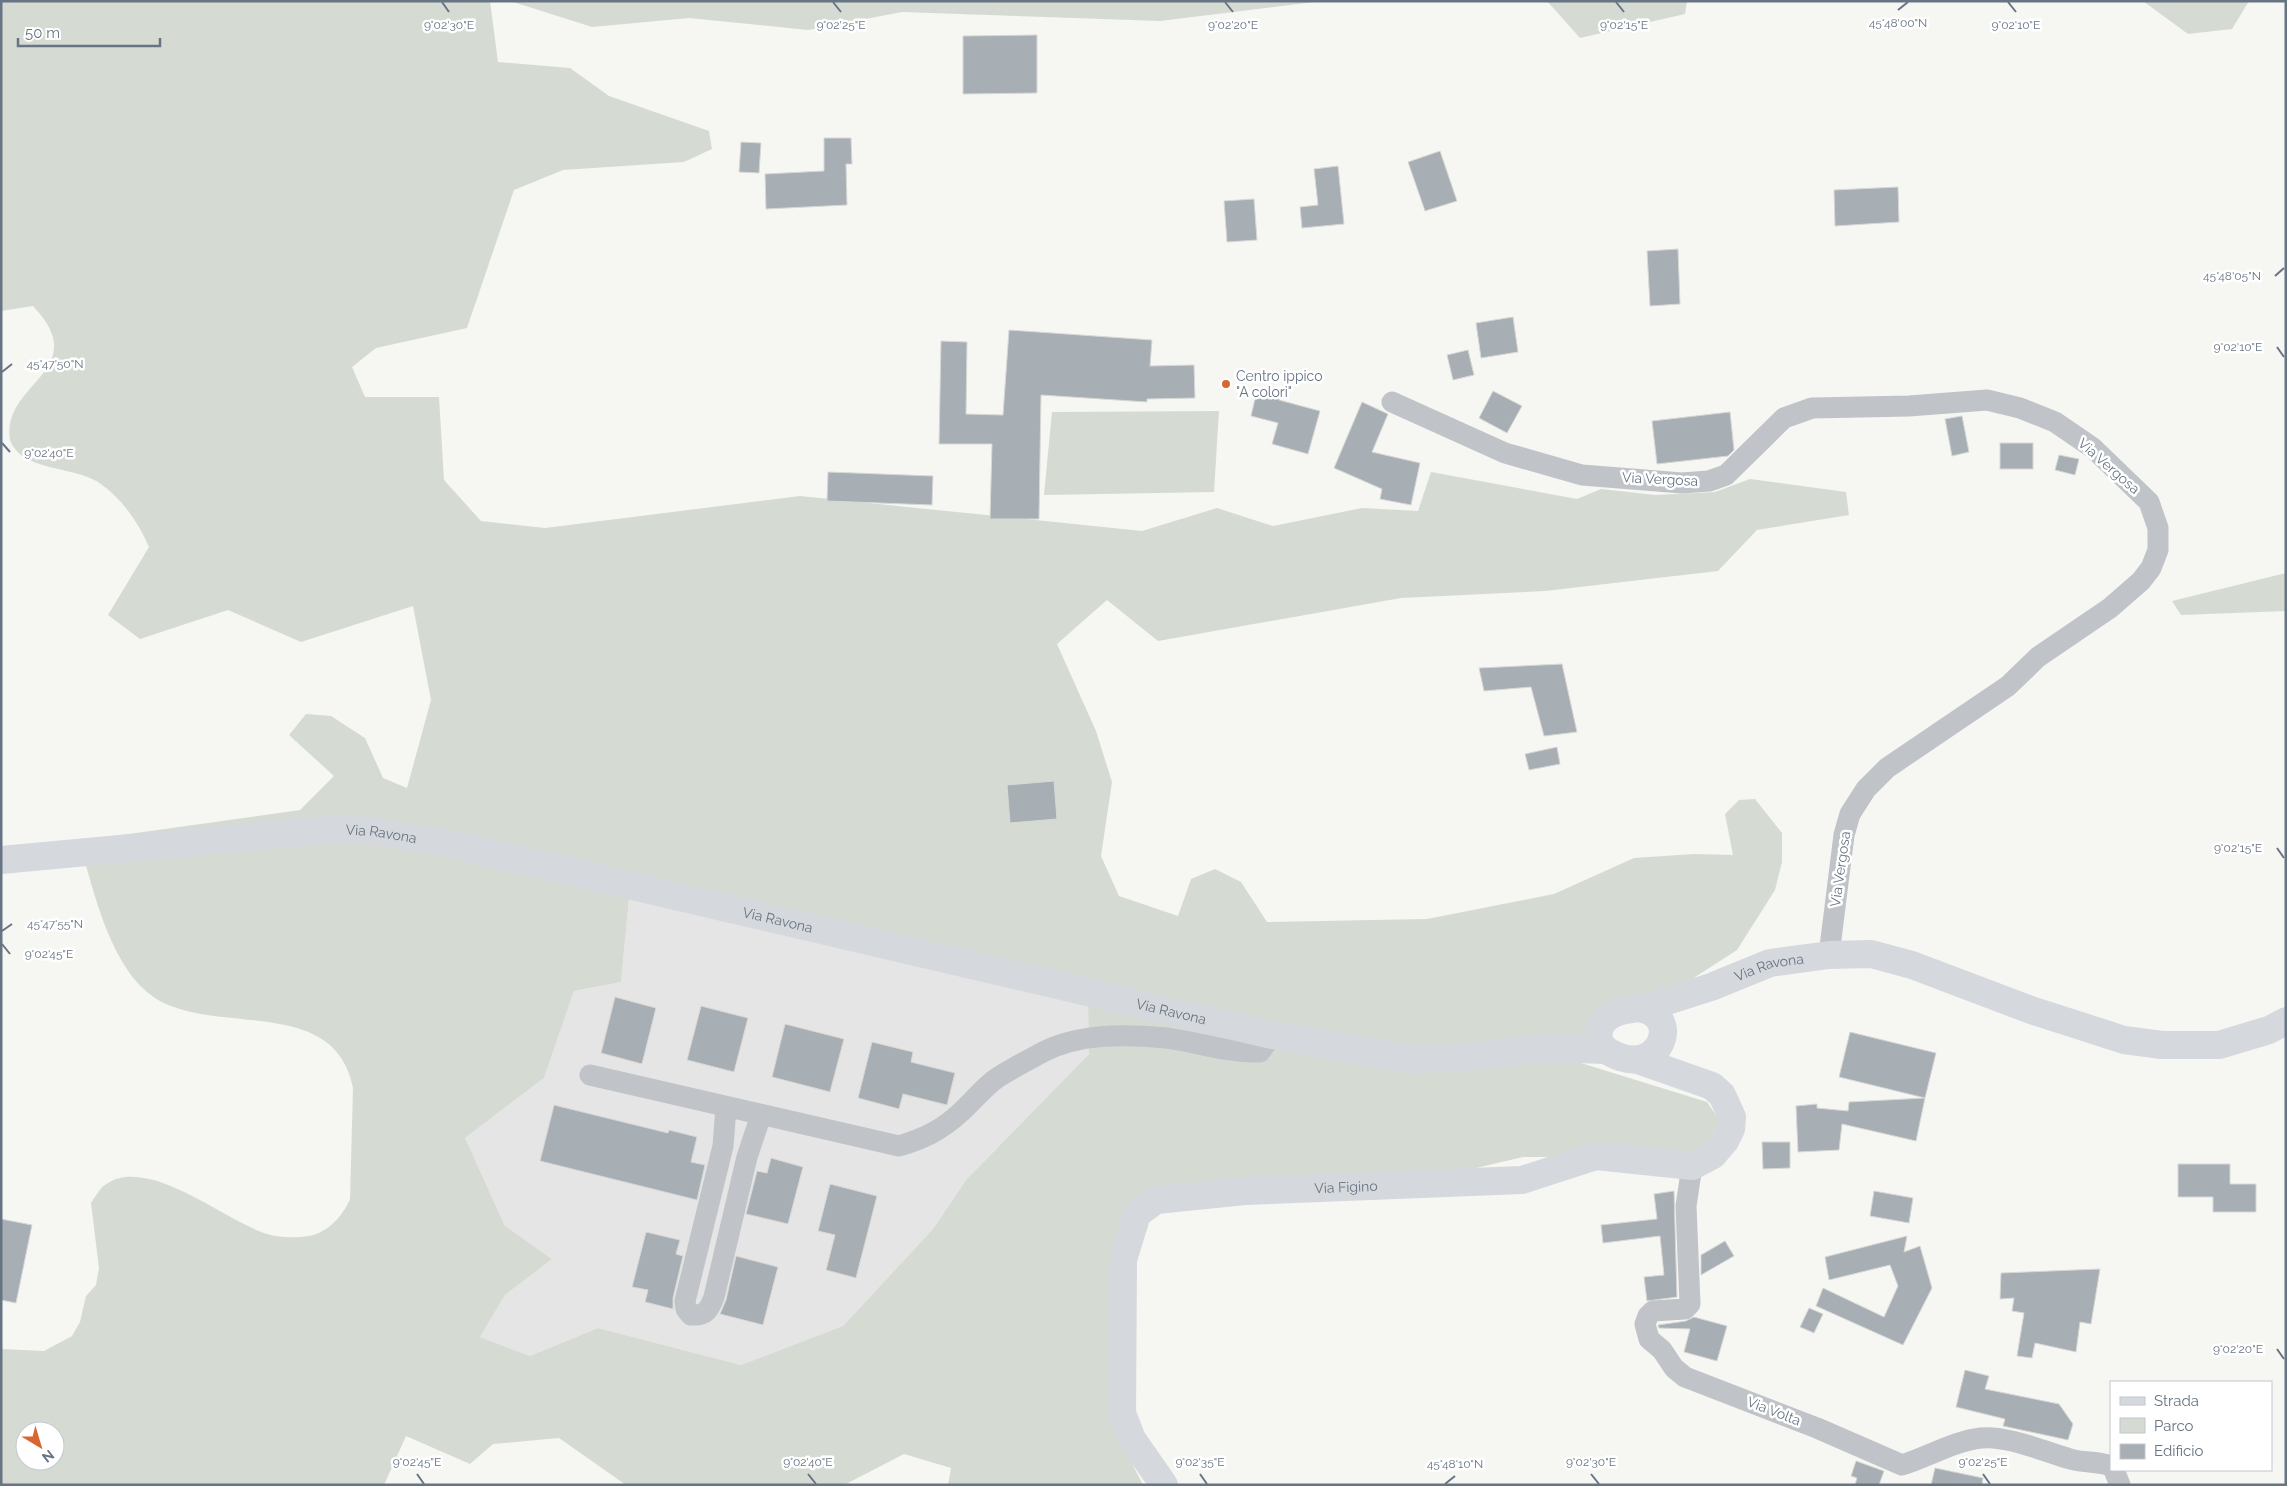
<svg xmlns="http://www.w3.org/2000/svg" width="2287" height="1486" font-family="Raleway,sans-serif">
<rect width="100%" height="100%" fill="#f6f6f3"/>
<polygon fill="#e4e5e4" points="629,899 1088,1000 1089,1054 966,1180 933,1229 843,1326 741,1365 598,1328 530,1356 480,1337 505,1295 552,1259 505,1226 465,1138 544,1078 574,991 621,982"/>
<g fill="#d5dbd3" fill-rule="evenodd">
<path d="M1 1H490L498 62 570 68 609 96 709 131 712 149 684 162 563 170 514 190 467 328 376 348 352 367 365 397H439L444 480 481 521 545 528 800 496 1142 531 1217 508 1273 526 1362 508 1418 511 1431 472 1577 499 1601 489 1655 495 1715 492 1750 479 1846 492 1849 515 1757 530 1718 571 1545 591 1401 598 1158 641 1107 600 1057 644 1096 731 1112 782 1101 856 1119 896 1178 916 1191 879 1215 869 1241 882 1267 922 1427 919 1554 894 1634 858 1694 854 1733 855 1725 814 1739 800 1755 799 1782 833V862L1775 890 1737 950 1568 1059 1707 1102 1720 1121 1706 1146 1687 1157H1523L1476 1168 1145 1192 1112 1252 1109 1418 1143 1485H948L951 1468 904 1454 844 1485H626L559 1438 493 1444 470 1464 406 1436 384 1485H1V1349L44 1351 72 1336 80 1322 86 1296 96 1285 99 1268 91 1203C96 1196 100 1187 108 1183 151 1157 225 1221 267 1234 279 1238 296 1238 309 1236 327 1233 343 1216 350 1199L353 1088C334 990 204 1041 147 992 108 959 93 888 79 841L300 810 334 776 289 735 306 714 331 716 365 738 383 778 407 788 431 700 413 606 301 642 228 610 140 639 108 615 149 547C138 522 122 498 98 482 72 466 21 471 10 440 0 383 95 371 33 306L1 311ZM629 899 1088 1001 1089 1054 966 1180 933 1229 843 1326 741 1365 598 1328 530 1356 480 1337 505 1295 552 1259 505 1226 465 1138 544 1078 574 991 621 982ZM25 1431H55V1461H25Z"/>
<polygon points="510,1 1322,1 1160,21 902,12 808,30 689,18 592,27"/>
<polygon points="1547,1 1687,1 1685,14 1580,38"/>
<polygon points="2143,1 2249,1 2232,29 2188,34"/>
<polygon points="1219,411 1214,492 1044,495 1052,412"/>
<polygon points="2286,573 2286,611 2181,615 2172,601"/>
</g>
<g fill="#a7aeb4" stroke="#d8d8d6">
<polygon points="1037,35 1037,93 963,94 963,36"/>
<polygon points="824,138 851,138 852,164 846,164 847,205 766,209 765,174 824,171"/>
<polygon points="741,142 761,143 759,173 739,172"/>
<polygon points="1440,151 1457,201 1425,211 1408,162"/>
<polygon points="1338,166 1344,224 1302,228 1300,207 1318,205 1314,169"/>
<polygon points="1898,187 1899,222 1835,226 1834,190"/>
<polygon points="1254,199 1257,240 1227,242 1224,201"/>
<polygon points="1678,249 1680,304 1650,306 1647,251"/>
<polygon points="1513,317 1518,352 1481,358 1476,323"/>
<polygon points="1009,330 1152,340 1150,366 1194,365 1195,398 1147,399 1147,402 1041,395 1039,519 990,519 992,444 939,444 941,341 967,342 966,414 1003,415"/>
<polygon points="1468,350 1474,375 1453,380 1447,355"/>
<polygon points="1257,390 1280,396 1279,400 1320,411 1308,454 1272,444 1278,423 1251,416"/>
<polygon points="1493,391 1522,406 1507,433 1479,418"/>
<polygon points="1362,402 1388,414 1372,452 1420,463 1411,505 1380,499 1382,489 1334,468"/>
<polygon points="1730,412 1734,450 1728,456 1657,464 1652,421"/>
<polygon points="1962,416 1969,452 1952,456 1945,419"/>
<rect x="2000" y="443" width="33" height="26"/>
<polygon points="2059,455 2079,459 2075,475 2055,470"/>
<polygon points="828,472 933,476 932,505 827,501"/>
<polygon points="1562,664 1577,732 1544,736 1531,687 1484,691 1479,668"/>
<polygon points="1557,747 1560,764 1529,770 1525,754"/>
<polygon points="1054,781 1057,819 1010,823 1007,785"/>
<polygon points="615,997 656,1008 642,1064 601,1053"/>
<polygon points="701,1006 748,1018 734,1072 687,1060"/>
<polygon points="785,1024 844,1039 830,1092 772,1077"/>
<polygon points="1850,1032 1936,1053 1925,1098 1839,1077"/>
<polygon points="872,1042 913,1052 911,1062 955,1073 947,1105 903,1094 899,1109 858,1098"/>
<polygon points="1925,1098 1916,1141 1842,1124 1839,1150 1798,1152 1796,1106 1817,1104 1817,1108 1848,1111 1849,1102"/>
<polygon points="554,1105 668,1133 669,1130 697,1137 691,1162 705,1165 697,1200 540,1161"/>
<polygon points="1762,1142 1790,1142 1790,1168 1763,1169"/>
<polygon points="771,1158 803,1167 788,1224 746,1214 757,1171 767,1173"/>
<polygon points="2178,1164 2230,1164 2230,1184 2256,1184 2256,1212 2213,1212 2213,1197 2178,1197"/>
<polygon points="830,1184 877,1196 856,1278 826,1270 835,1235 818,1231"/>
<polygon points="1674,1191 1677,1297 1647,1301 1644,1277 1664,1275 1660,1236 1603,1243 1601,1225 1657,1219 1654,1194"/>
<polygon points="1874,1191 1913,1198 1909,1223 1870,1216"/>
<polygon points="1,1219 32,1225 16,1303 1,1300"/>
<polygon points="646,1232 680,1240 676,1254 683,1256 673,1298 673,1309 645,1302 648,1290 632,1287"/>
<polygon points="1907,1236 1904,1252 1920,1246 1932,1288 1903,1345 1816,1306 1823,1288 1884,1317 1898,1286 1890,1265 1829,1280 1825,1257"/>
<polygon points="1725,1241 1734,1256 1701,1275 1701,1255"/>
<polygon points="736,1256 778,1267 763,1325 720,1314 726,1300"/>
<polygon points="2100,1269 2091,1324 2080,1322 2076,1352 2035,1343 2032,1358 2017,1356 2024,1313 2012,1311 2014,1298 2000,1299 2001,1273"/>
<polygon points="1809,1308 1823,1314 1814,1333 1800,1327"/>
<polygon points="1694,1317 1727,1326 1717,1361 1684,1352 1690,1329 1659,1328 1658,1325 1686,1321"/>
<polygon points="1965,1370 1989,1376 1985,1389 2059,1404 2073,1424 2068,1440 2003,1426 2005,1419 1956,1407"/>
<polygon points="1856,1461 1884,1471 1879,1485 1855,1485 1857,1478 1851,1476"/>
<polygon points="1935,1468 1983,1478 1982,1485 1931,1485"/>
</g>
<g fill="none" stroke-linecap="round" stroke-linejoin="round">
<g stroke="#c0c3c7" stroke-width="21">
<polyline points="1392,402 1505,453 1582,475 1682,483 1709,481 1726,475 1784,418 1812,408 1909,406 1987,400 2020,408 2055,422 2093,448 2149,502 2158,528 2158,550 2151,568 2141,581 2110,608 2038,657 2008,686 1887,768 1866,789 1850,814 1844,835 1829,955"/>
<path d="M590 1075 899 1146C923 1139 942 1130 961 1112 973 1101 984 1087 997 1078 1011 1069 1028 1060 1043 1052 1080 1033 1126 1034 1166 1038 1198 1042 1226 1053 1260 1052L1272 1035"/>
<path d="M726 1107 723 1146 685 1301 686 1309 691 1315C706 1316 709 1310 714 1297L747 1157 761 1115"/>
<path d="M1692 1166 1686 1206 1690 1304 1685 1309 1653 1311 1648 1316 1645 1324 1649 1339 1662 1350 1674 1368 1685 1377 1817 1428 1902 1465C1928 1457 1954 1441 1981 1438 2006 1435 2046 1452 2070 1459 2084 1463 2099 1461 2111 1466"/>
<polyline points="2114,1470 2120,1485"/>
</g>
<g stroke="#d5d8dc" stroke-width="28">
<path id="s1" d="M1 860 333 829 374 831 456 845 1272 1035 1409 1059 1457 1058 1549 1048 1605 1050"/>
<path d="M1638 1008C1684 1013 1661 1080 1611 1053 1592 1043 1596 1021 1615 1013 1622 1010 1631 1009 1638 1008Z"/>
<path id="s2" d="M1645 1008 1711 987 1770 963 1829 955 1871 954 1912 965 2031 1010 2124 1040 2162 1045H2219L2269 1030 2286 1021"/>
<path id="s3" d="M1164 1485 1132 1439 1122 1413 1123 1260 1137 1214 1156 1200 1245 1191 1522 1180 1596 1156 1692 1166 1713 1155 1725 1141 1731 1129 1732 1117 1722 1095 1712 1086 1638 1060"/>
</g>
</g>
<path fill="none" stroke="#677483" stroke-width="2" d="M442 2 449 12M833 2 841 12M1225 2 1233 12M1616 2 1624 12M2008 2 2016 12M1898 10 1908 2M2275 276 2284 268M2277 347 2284 357M2 372 12 364M2 443 10 452M2277 848 2284 858M2 931 12 924M2 944 10 954M2277 1349 2284 1359M417 1474 424 1484M808 1474 816 1484M1200 1474 1207 1484M1591 1474 1599 1484M1983 1474 1990 1484M1445 1484 1455 1476"/>
<circle fill="#d96630" stroke="#fff" stroke-width="2" cx="1226" cy="384" r="5"/>
<g text-anchor="middle" dominant-baseline="central" stroke-width="5" stroke-linejoin="round" paint-order="stroke">
<g font-size="14" fill="#677483" stroke="#fff" text-anchor="start">
<text x="1236" y="376">Centro ippico<tspan x="1236" dy="16">"A colori"</tspan></text>
</g>
<g font-size="14" fill="#677483" stroke="#fff">
<text transform="translate(2109 466) rotate(41)">Via Vergosa</text>
<text transform="translate(1660 479) rotate(3)">Via Vergosa</text>
<text stroke="none"><textPath href="#s1" startOffset="382">Via Ravona</textPath></text>
<text transform="translate(1840 869) rotate(-82)">Via Vergosa</text>
<text stroke="none"><textPath href="#s1" startOffset="788">Via Ravona</textPath></text>
<text stroke="none"><textPath href="#s2" startOffset="131">Via Ravona</textPath></text>
<text stroke="none"><textPath href="#s1" startOffset="1192">Via Ravona</textPath></text>
<text stroke="none"><textPath href="#s3" startOffset="499">Via Figino</textPath></text>
<text transform="translate(1774 1411) rotate(21)">Via Volta</text>
</g>
</g>
<g font-size="12" text-anchor="middle" fill="#677483" stroke="#fff" stroke-width="5" stroke-linejoin="round" paint-order="stroke">
<text x="1898" y="27">45°48'00"N</text>
<text x="449" y="29">9°02'30"E</text>
<text x="841" y="29">9°02'25"E</text>
<text x="1233" y="29">9°02'20"E</text>
<text x="1624" y="29">9°02'15"E</text>
<text x="2016" y="29">9°02'10"E</text>
<text x="2232" y="280">45°48'05"N</text>
<text x="2238" y="351">9°02'10"E</text>
<text x="55" y="368">45°47'50"N</text>
<text x="49" y="457">9°02'40"E</text>
<text x="2238" y="852">9°02'15"E</text>
<text x="55" y="928">45°47'55"N</text>
<text x="49" y="958">9°02'45"E</text>
<text x="2238" y="1353">9°02'20"E</text>
<text x="417" y="1466">9°02'45"E</text>
<text x="808" y="1466">9°02'40"E</text>
<text x="1200" y="1466">9°02'35"E</text>
<text x="1591" y="1466">9°02'30"E</text>
<text x="1983" y="1466">9°02'25"E</text>
<text x="1455" y="1468">45°48'10"N</text>
</g>
<rect width="2287" height="1486" fill="none" stroke="#677483" stroke-width="5"/>
<rect x="2110" y="1381" width="162" height="90" fill="#ffffff" stroke="#c2c7cd"/>
<rect x="2120" y="1397" width="25" height="8" fill="#d5d8dc" stroke="#c2c7cd"/>
<text x="2154" y="1406" font-size="15" fill="#677483">Strada</text>
<rect x="2120" y="1418" width="25" height="15" fill="#d5dbd3" stroke="#c2c7cd"/>
<text x="2154" y="1431" font-size="15" fill="#677483">Parco</text>
<rect x="2120" y="1444" width="25" height="15" fill="#a7aeb4" stroke="#c2c7cd"/>
<text x="2154" y="1456" font-size="15" fill="#677483">Edificio</text>
<g transform="translate(40 1446) rotate(142)"><circle r="24" fill="#ffffff" stroke="#c2c7cd"/>
<path d="M0-4L9 19L0 12L-9 19Z" fill="#d96630"/>
<text y="-8" font-size="14" font-weight="bold" text-anchor="middle" fill="#677483">N</text>
</g>
<path d="M18 38v8h142v-8" fill="none" stroke="#677483" stroke-width="2.5"/>
<text x="25" y="38" font-size="15" fill="#677483" stroke="#ffffff" stroke-width="4" paint-order="stroke">50 m</text>
</svg>
